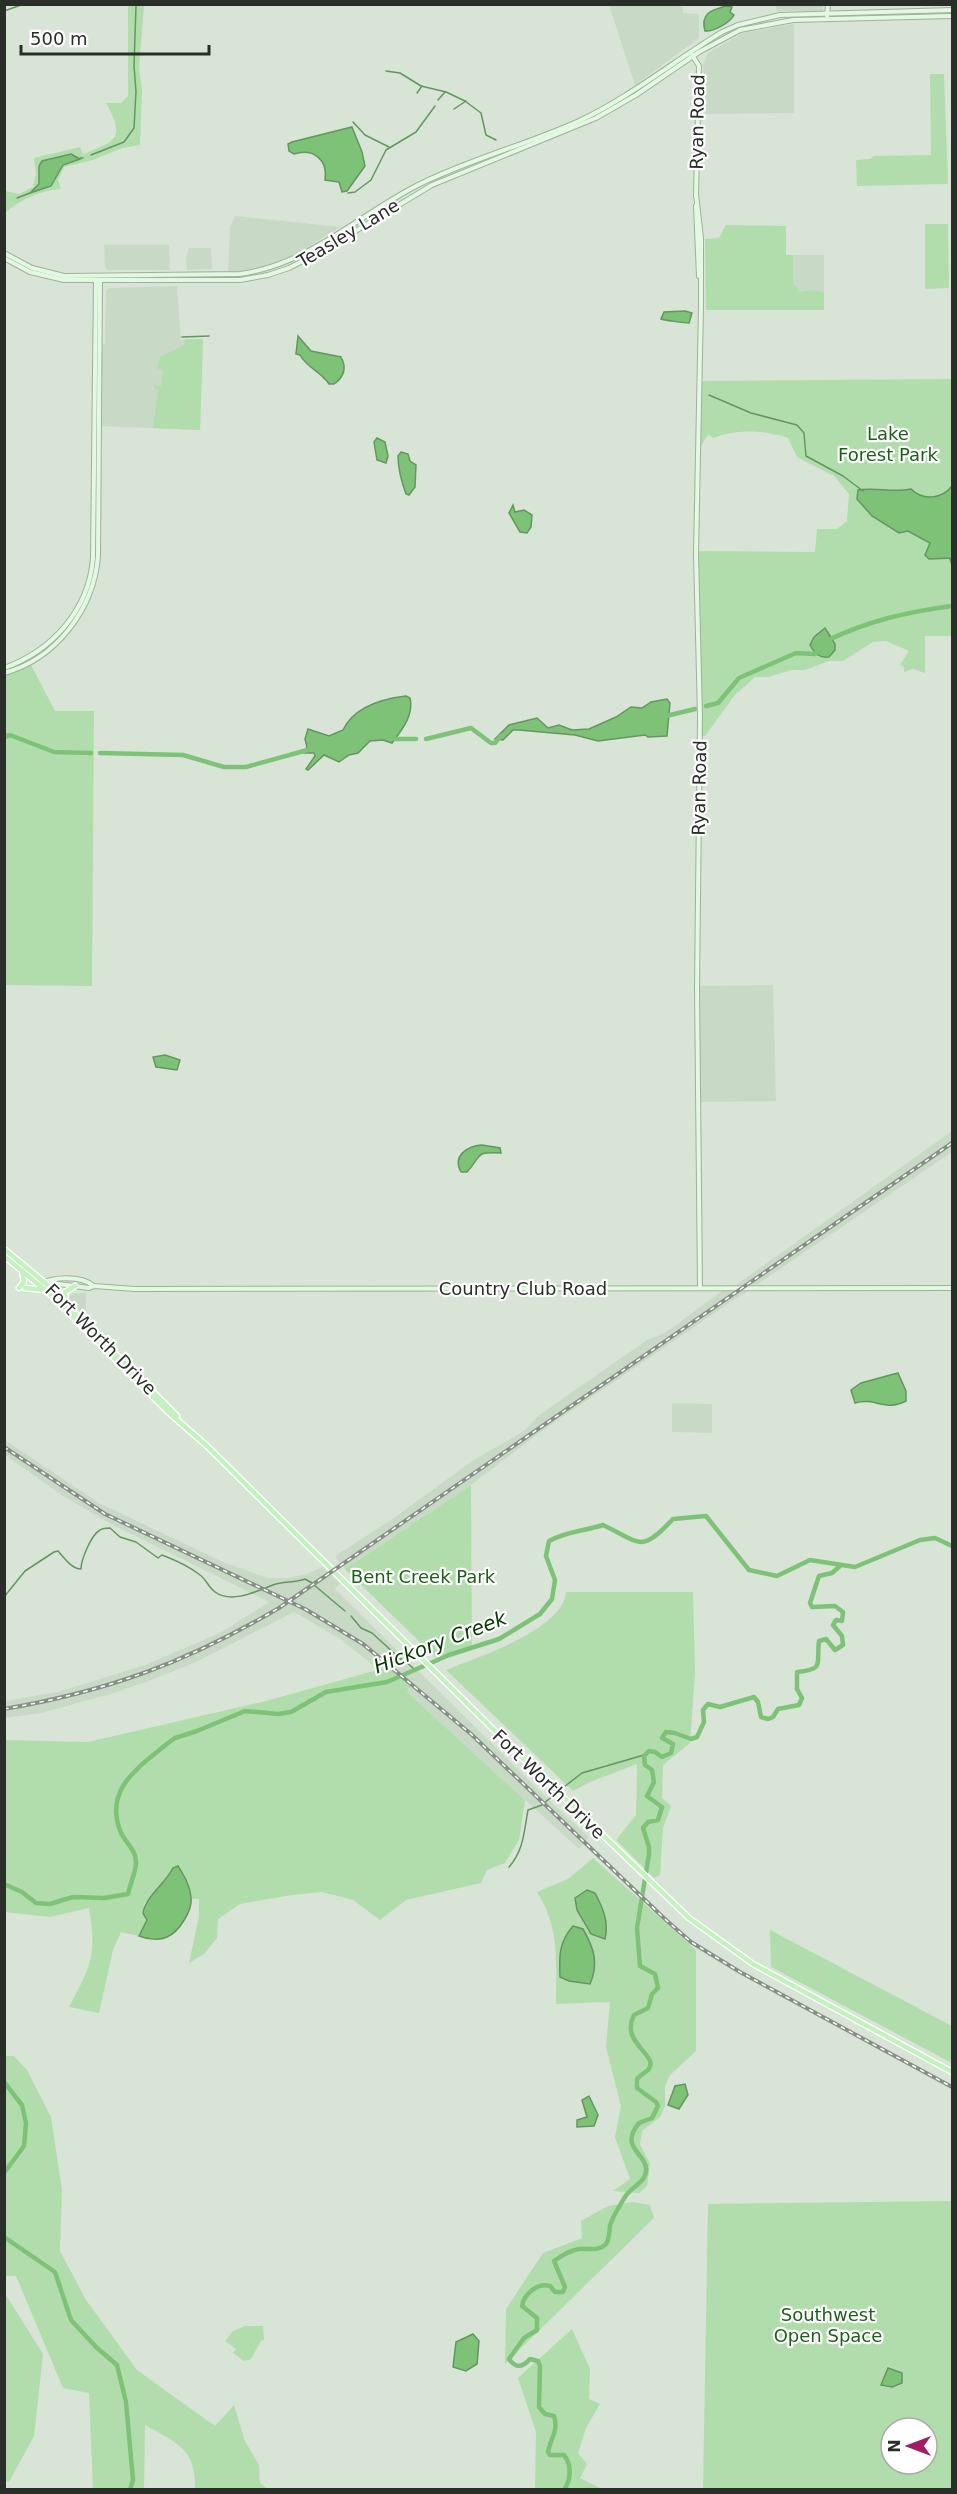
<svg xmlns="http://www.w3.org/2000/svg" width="957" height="2494" font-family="'DejaVu Sans',sans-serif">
<rect width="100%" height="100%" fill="#d8e4d6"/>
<g fill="#c8dac6">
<polygon points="609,5 683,5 683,13 699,14 699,38 635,85"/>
<polygon points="775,5 823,5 823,11 777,11"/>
<polygon points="794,24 794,113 705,114 703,65 708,53 743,33"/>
<polygon points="235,216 340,227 289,259 270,266 228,273 230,227"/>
<polygon points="104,245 169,245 170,270 107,270 105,268"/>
<polygon points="189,248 211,248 212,269 187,270 186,256"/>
<rect x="793" y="255" width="31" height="37"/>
<polygon points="177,286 181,340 203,339 200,430 99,426 100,345 105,344 106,290 109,288"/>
<polygon points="773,985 776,1101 700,1102 697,986"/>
<polygon points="952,1131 952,1152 758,1284 736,1285"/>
<polygon points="722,1291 746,1291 745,1294 741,1295 539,1433 471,1485 345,1569 335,1556 394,1518 472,1461 524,1431 538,1416 647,1340 665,1333"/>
<polygon points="72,1293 86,1293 86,1314 82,1314 68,1300"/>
<polygon points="672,1403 712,1404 712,1433 672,1432"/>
<polygon points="5,1440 99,1503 223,1562 268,1578 288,1578 307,1574 322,1567 340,1583 335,1589 554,1805 589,1837 579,1849 407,1692 411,1687 380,1671 342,1640 294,1612 194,1663 148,1681 114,1693 41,1713 5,1718 5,1701 58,1692 145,1665 220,1633 269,1602 111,1524 63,1496 5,1455"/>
</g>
<g fill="#b1ddac" fill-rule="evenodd">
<path d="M128 5H144L139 69 142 90 140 145 122 148 93 160 64 167 58 180 61 189C39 191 21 199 5 213V191L19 194 33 187 36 174 34 158 80 147 83 154C116 141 126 139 106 103H121L128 96Z"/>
<polygon points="930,74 944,74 948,184 857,186 856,160 870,159 874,156 931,155"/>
<polygon points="925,224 948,224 949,288 925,289"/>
<polygon points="726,225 786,226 786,255 793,255 793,285 797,287 799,292 809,290 824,292 824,310 706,310 705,239 719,238"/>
<polygon points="185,339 203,339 200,430 153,428 158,390 154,389 154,385 161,387 163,370 157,369 160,357 184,345"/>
<path d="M952 379V636H925V673L913 669 904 672V667L900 665 909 651 886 641 873 642 843 661H829L805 670H792L768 677H755L734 696 705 736H702L697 551 815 552 817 529H837L847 521 849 494 834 476 797 457 788 438C767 430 735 429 714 438L708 435 701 446 702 381Z"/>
<polygon points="30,663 55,711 94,711 92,986 5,985 5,673"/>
<polygon points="471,1485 472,1647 436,1658 345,1569"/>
<path d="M566 1592H693L695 1673 690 1743 663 1765 662 1798 671 1806 663 1828 660 1875 654 1878 616 1840 636 1815 637 1764 590 1782 573 1791 446 1670C476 1658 563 1630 566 1592Z"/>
<path d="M388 1667 411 1686 407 1692 525 1800 519 1840 505 1863 487 1870 481 1883 406 1900 380 1920 353 1900 322 1892 292 1895 240 1904 218 1919 217 1938 204 1954 189 1963 199 1916V1899H192L188 1881 173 1868 168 1880 144 1904 147 1920 139 1936 121 1932 113 1950 99 2013 69 2007C91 1966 97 1955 89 1908L50 1917 5 1912V1740L88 1742 266 1701Z"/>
<path d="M593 1858 696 1950V2051L670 2075 665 2086V2106L660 2117 642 2131 640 2144 650 2164 647 2186 639 2193 613 2191 630 2179 615 2137 621 2106 606 2047 610 2002 556 2004C556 1964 560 1927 537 1892L568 1879Z"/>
<polygon points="770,1930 952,2026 952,2063 771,1967"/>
<path d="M4 2056H14L27 2070 51 2117 62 2190 60 2251 86 2300 137 2370 215 2426 234 2405 245 2441 259 2465 260 2483 268 2489H195C196 2448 176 2443 145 2425L144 2489H93L89 2393 63 2388 16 2276H5Z"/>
<path d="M952 2201V2489L703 2490 708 2204ZM891 2428H927V2464H891Z"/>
<polygon points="633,2202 650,2205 654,2218 505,2364 506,2309 543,2253 582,2238 581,2221 608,2206"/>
<polygon points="4,2292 43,2354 34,2436 9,2482 4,2481"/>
<polygon points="245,2326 263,2326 264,2340 261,2341 251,2359 244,2361 233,2353 236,2349 225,2341 233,2331"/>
<polygon points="572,2329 590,2369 589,2399 600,2404 586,2428 578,2453 587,2464 580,2478 602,2489 535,2489 536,2432 518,2378"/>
</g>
<g fill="#7ec278" stroke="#649660" stroke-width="1.5">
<path d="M726 6 732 7 730 12 734 15C730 23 713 32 705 31 700 13 712 10 726 6Z"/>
<path d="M352 127 362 152 365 166 347 191 342 192 339 182 325 180C328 159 313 148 294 154L289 151 288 144 292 142Z"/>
<polygon points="71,154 80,159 63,165 51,186 30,193 39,184 39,166 42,161"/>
<path d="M685 311 692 313 689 323C685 323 663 320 661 319L664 312Z"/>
<path d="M298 336 311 351 341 357C347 368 344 377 334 384H329C322 372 307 368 300 355L296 354Z"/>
<polygon points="377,438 385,442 388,456 386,463 377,460 374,442"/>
<path d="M401 452 408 454 410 461 416 465 415 487 409 495 406 494C402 483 398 468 398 456Z"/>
<path d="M952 486V558L929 559 925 555 930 543 908 531 899 533 872 516 857 499 858 490C876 487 893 493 911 489 923 501 942 499 952 486Z"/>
<polygon points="513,505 515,512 524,510 532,515 531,527 527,533 520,532 509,513"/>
<path d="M825 628 835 644V650L829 657C819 658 815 654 810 645L814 637Z"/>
<path d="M406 696 410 698C414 715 402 730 392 743L383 740 370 741 358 753 349 755 339 762 324 755 308 770 306 769 315 756 314 753H304L307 747 305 739 308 729 329 736 343 730C354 707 381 699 406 696Z"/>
<polygon points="667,699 670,703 667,736 648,737 645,735 598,741 575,735 519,730 513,730 503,740 495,739 509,725 537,718 548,728 559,725 572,730 589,729 616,717 631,707 642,708 651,702"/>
<polygon points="165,1055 180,1060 177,1070 156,1067 153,1057"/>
<path d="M482 1145 500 1148 501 1153C474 1152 483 1154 467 1172H461C452 1156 467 1146 482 1145Z"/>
<path d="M898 1373 906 1391V1401C885 1412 876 1397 855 1403L851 1390 861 1383Z"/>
<path d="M178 1866C184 1876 190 1885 191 1897 193 1910 179 1932 167 1937 159 1941 147 1939 139 1936L147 1920 143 1913C146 1896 165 1884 173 1868Z"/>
<path d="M587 1890 595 1893C603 1908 609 1922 605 1939L591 1934 577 1910 575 1898Z"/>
<path d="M573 1926 583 1929C594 1948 599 1964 590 1984L569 1981 560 1977C559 1956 559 1942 573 1926Z"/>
<polygon points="685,2084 688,2095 679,2109 668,2105 675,2086"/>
<polygon points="589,2096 598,2115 594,2126 577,2127 577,2120 587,2117 582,2100"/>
<polygon points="473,2334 479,2341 477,2364 466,2371 453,2367 456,2342"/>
<polygon points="888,2368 902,2373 902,2383 892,2387 881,2385"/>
</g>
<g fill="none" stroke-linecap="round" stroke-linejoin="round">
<g stroke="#649660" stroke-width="1.5">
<polyline points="136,5 136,4"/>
<polyline points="4,11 24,4"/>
<polyline points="386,71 400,73 421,86 446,92 465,101 481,113 486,135 496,140"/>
<polyline points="417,93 422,86"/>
<polyline points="438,100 445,92"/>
<polyline points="454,109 466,101"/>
<polyline points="353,122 365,135 389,147"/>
<polyline points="91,155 124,142 134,128 136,91 134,66 136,6"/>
<polyline points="80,158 83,158"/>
<polyline points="348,193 355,192 371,180 386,150 416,132 435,106"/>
<polyline points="17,198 30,193"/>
<polyline points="182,337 209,336"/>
<polyline points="709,395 751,413 797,425 804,433 806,456 843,476 863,491"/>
<polyline points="950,559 952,565"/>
<polyline points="314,1585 345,1611"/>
<path d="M4 1597 25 1571 54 1552 58 1551C64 1558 72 1569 81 1569 81 1560 91 1535 100 1530 103 1528 107 1528 110 1528L120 1537 136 1542 158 1558 162 1555C175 1560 189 1566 200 1575 206 1579 209 1588 215 1592 232 1604 257 1591 273 1585 283 1581 294 1583 305 1579L312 1583"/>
<polyline points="351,1616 361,1628 372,1633 394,1653 397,1658 404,1660 415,1670"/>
<polyline points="560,1790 582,1773 644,1755"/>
<path d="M509 1867C524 1850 524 1831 528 1810L542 1805 556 1793"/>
</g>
<g stroke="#7ec278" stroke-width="4.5">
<path d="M826 641C868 621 906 612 952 606"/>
<polyline points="706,706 718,703 739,678 796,653 815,654 819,649"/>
<polyline points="666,716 695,709"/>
<polyline points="391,735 395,739 416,739"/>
<polyline points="4,737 10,735 54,752 91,753"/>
<polyline points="426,739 471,728 491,743 495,743 501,736"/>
<polyline points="100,753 183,755 224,767 246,767 311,749"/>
<path d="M4 1884 22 1892 36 1903 50 1904 73 1897 104 1898 128 1894C130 1884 136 1872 136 1862 136 1850 126 1843 121 1833 103 1789 138 1768 168 1743L175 1738 197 1731 245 1711 278 1714 291 1712 326 1692 387 1682 449 1655 499 1639 540 1614 552 1599 555 1580 546 1556 549 1541C567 1531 584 1531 603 1525 641 1543 640 1554 673 1519L706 1516 749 1570 777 1576 810 1560 855 1567 920 1540 935 1538 952 1546"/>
<polyline points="4,2082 22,2105 26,2123 24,2146 4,2173"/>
<polyline points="4,2237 55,2272 71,2320 96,2347 117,2365 126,2402 133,2480 130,2490"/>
<path d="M564 2490C571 2480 572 2465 564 2455H550L548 2452C550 2439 559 2431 554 2416L545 2414 539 2407 540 2366 538 2361 530 2359C523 2367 516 2369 509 2359L524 2338 537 2330V2318L522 2306C524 2294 538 2282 550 2286L555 2292H563L565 2287 554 2261C561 2256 572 2250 579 2249 589 2248 598 2252 606 2244 610 2238 609 2232 610 2226 612 2217 620 2205 625 2197 630 2187 648 2182 646 2168 645 2153 619 2147 639 2123L652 2118 658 2106 656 2102 637 2088V2079C640 2075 645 2073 648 2070 661 2055 619 2044 634 2015L648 2008 652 1994 658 1988 655 1974 640 1966 637 1928 649 1854V1847L643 1828 648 1822 658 1820 662 1807 647 1796 654 1782 652 1770 645 1765 644 1756 649 1751 655 1752 662 1757 671 1753 673 1744 662 1738 666 1732 675 1733 691 1739 697 1737 704 1722 703 1710 708 1704 720 1707 754 1697 758 1702 761 1717 768 1719 773 1717 778 1709 799 1705 802 1698 797 1689V1672C825 1669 816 1665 819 1641L826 1639 835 1650 843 1645 842 1636 833 1625 836 1620 842 1621 843 1612 835 1606 812 1607 810 1603 819 1576 832 1573 840 1566"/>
</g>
<defs>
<g id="secondary">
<polyline points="827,16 828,4"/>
<polyline points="692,55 699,66 696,196"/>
<polyline points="696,194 701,238 701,306 696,554 700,716 697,988 700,1288"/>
<polyline points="696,206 699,276"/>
<path d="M4 253 32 268 64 276 240 274C308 265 359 215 418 185 470 159 526 145 579 121 630 97 674 61 722 32L738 25 780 15 952 10"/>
<polyline points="4,258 30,272 64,280 240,280 268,275 289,268 324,250 432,185 596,118 636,95 699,52 740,30 793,20 952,16"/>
<path d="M4 668C52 651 89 610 93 558L96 280"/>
<path d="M4 673C56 659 94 609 98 556L100 280"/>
<polyline points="44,1282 89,1288 94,1286 135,1289 952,1288"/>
<path d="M39 1284C54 1277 80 1275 94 1286"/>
</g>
<g id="primary">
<polyline points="4,1249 44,1282 177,1416"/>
<polyline points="4,1256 51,1295 167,1411 207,1446 503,1739 689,1918 753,1964 952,2072"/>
<polyline points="19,1288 24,1282 22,1270"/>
<polyline points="25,1288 45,1290"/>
<polyline points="66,1303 65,1292 75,1286"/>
</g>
</defs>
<use href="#secondary" stroke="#a2aea1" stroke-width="6"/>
<use href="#primary" stroke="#fff" stroke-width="7"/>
<use href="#secondary" stroke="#e2f8e0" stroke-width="4"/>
<use href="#primary" stroke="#c5f1c1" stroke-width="4.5"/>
<defs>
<g id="rail">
<polyline points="4,1447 105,1514 305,1609 363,1644 471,1734 666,1920 691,1942 740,1972 952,2087"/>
<path d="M4 1709C109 1691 187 1662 279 1608L952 1143"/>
</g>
</defs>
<use href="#rail" stroke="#868e85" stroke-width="4"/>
<use href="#rail" stroke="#fff" stroke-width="1.5" stroke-dasharray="4.5" stroke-linecap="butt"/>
</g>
<g text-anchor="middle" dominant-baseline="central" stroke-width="4.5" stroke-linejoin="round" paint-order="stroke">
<g font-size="18" fill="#292e29" stroke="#fff">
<text transform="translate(697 122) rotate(-89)">Ryan Road</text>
<text transform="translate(348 233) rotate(-31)">Teasley Lane</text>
<text transform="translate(699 788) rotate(-89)">Ryan Road</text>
<text x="523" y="1288">Country Club Road</text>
<text transform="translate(101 1339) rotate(45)">Fort Worth Drive</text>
<text transform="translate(549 1784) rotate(44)">Fort Worth Drive</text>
</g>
<g font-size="18" fill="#1c5f18" stroke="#fff">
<text x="888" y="433">Lake<tspan x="888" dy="21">Forest Park</tspan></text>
<text x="423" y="1576">Bent Creek Park</text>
<text x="828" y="2314">Southwest<tspan x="828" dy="21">Open Space</tspan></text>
</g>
<g font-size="20" font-style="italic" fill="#033402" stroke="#fff">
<text transform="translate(440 1642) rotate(-21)">Hickory Creek</text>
</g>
</g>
<rect width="957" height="2494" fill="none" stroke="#292e29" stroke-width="12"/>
<g transform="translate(909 2446) rotate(270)"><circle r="28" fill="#ffffff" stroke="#a9aba9" stroke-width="1.5"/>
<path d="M0-4.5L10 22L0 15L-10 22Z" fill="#a21b67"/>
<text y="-9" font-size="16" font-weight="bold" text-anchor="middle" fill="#292e29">N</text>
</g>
<path d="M21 45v9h188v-9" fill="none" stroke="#292e29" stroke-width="3"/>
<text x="30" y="45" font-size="18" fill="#292e29" stroke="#ffffff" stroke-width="4.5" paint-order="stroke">500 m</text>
</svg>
